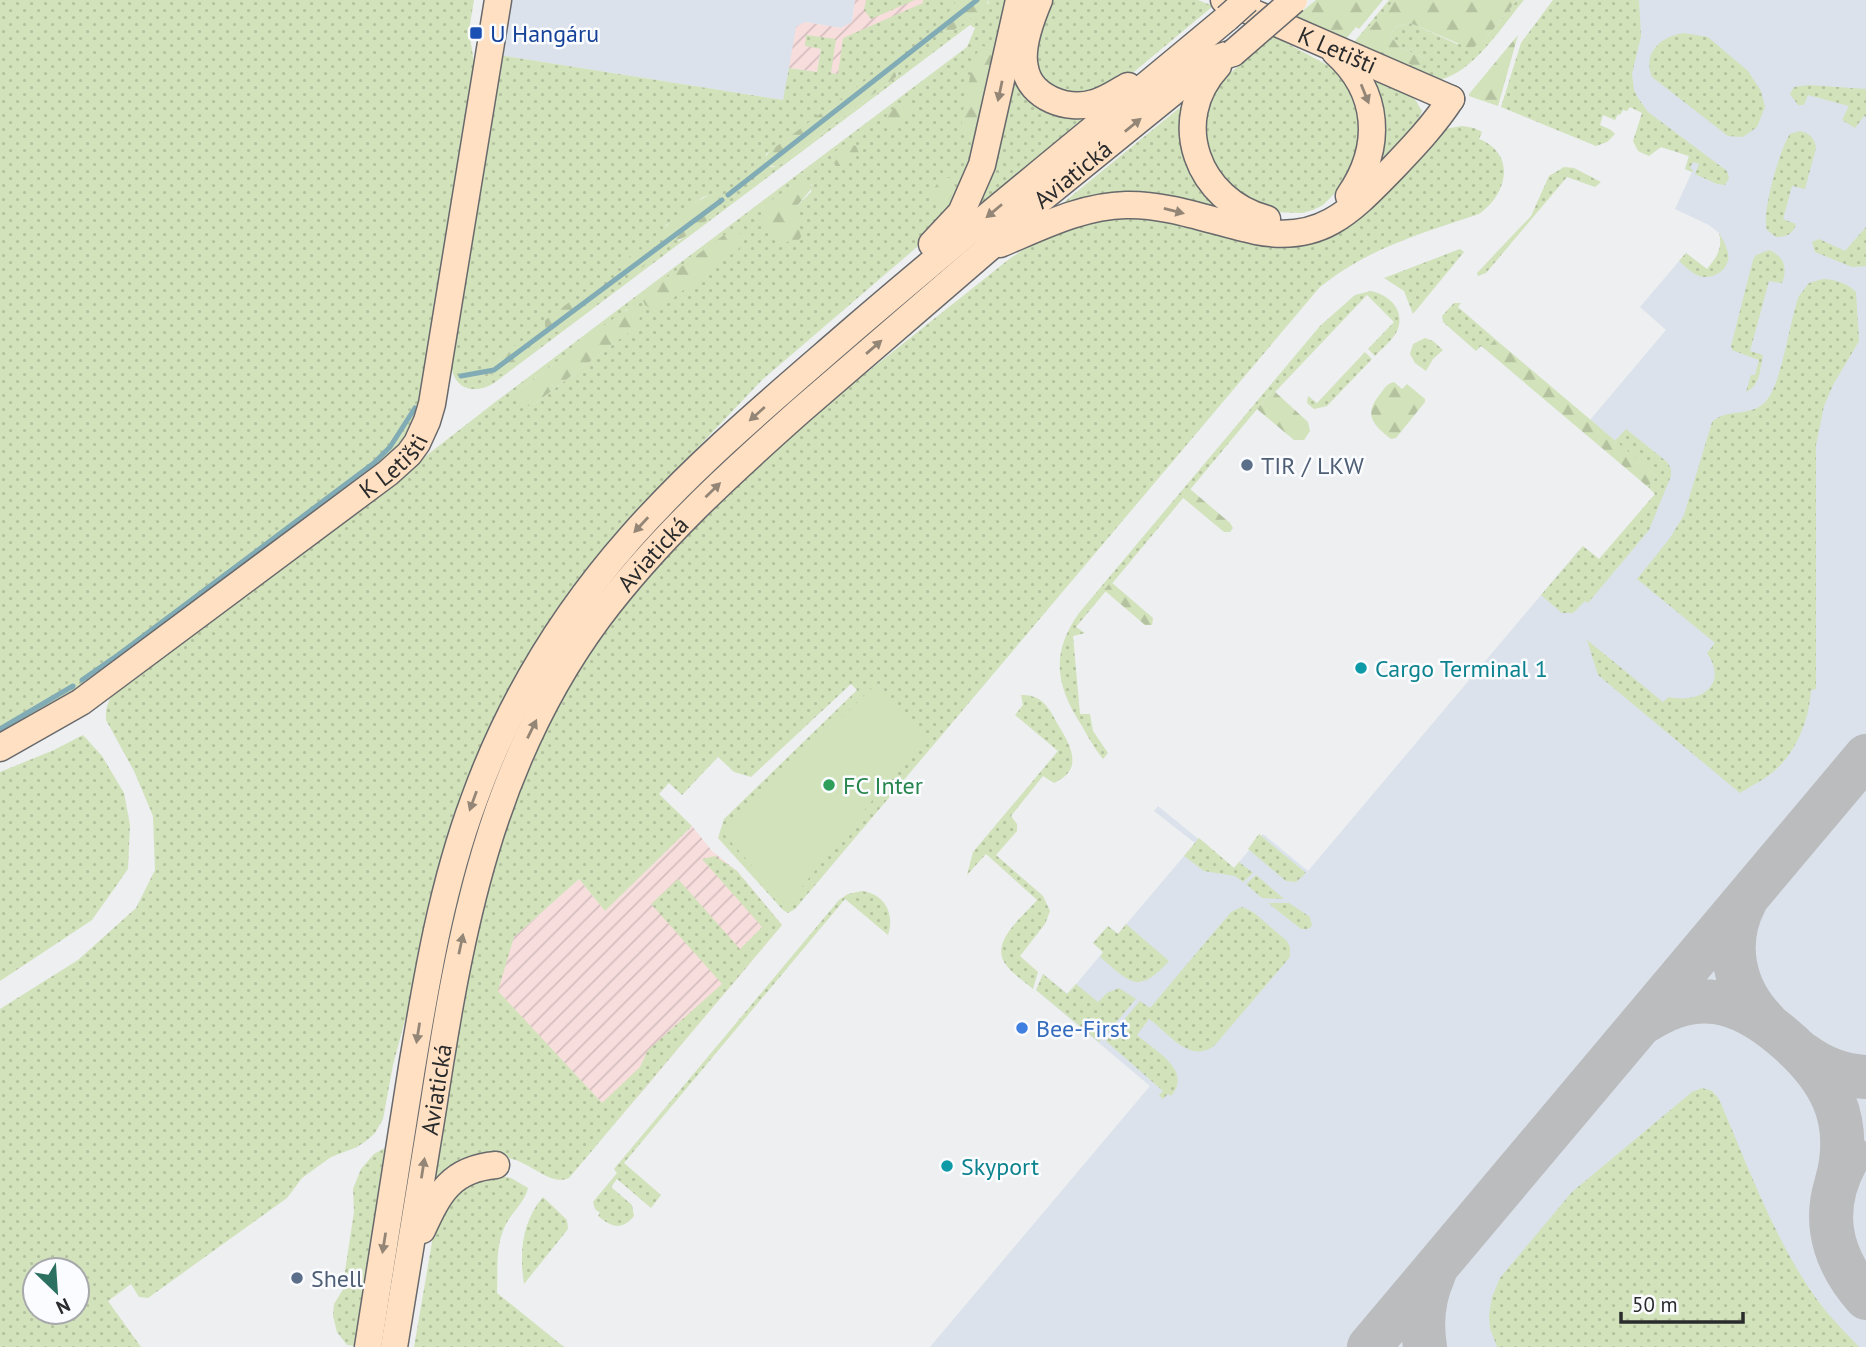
<svg xmlns="http://www.w3.org/2000/svg" width="1866" height="1347" font-family="'PT Sans',sans-serif">
<defs>
<pattern id="industrial-furrows" width="10" height="10" patternUnits="userSpaceOnUse" patternTransform="scale(1.75)"><rect width="10" height="10" fill="#f8dddd"/><path d="M-1 1l2-2M0 10L10 0M9 11l2-2" fill="none" stroke="#d5bebe"/></pattern>
<pattern id="grass-dots" width="8" height="8" patternUnits="userSpaceOnUse" patternTransform="scale(1.75)"><rect width="8" height="8" fill="#d2e2ba"/><path d="M2 2h.1M6 6h.1" fill="none" stroke="#b4c2a0" stroke-width="1.8" stroke-linecap="round"/></pattern>
<pattern id="forest-firs" width="22" height="20" patternUnits="userSpaceOnUse" patternTransform="scale(1.75)"><rect width="22" height="20" fill="#d2e2ba"/><path d="M5 1l3.5 6h-7zM16 11l3.5 6h-7z" fill="#b4c2a0"/></pattern>
</defs>
<rect width="100%" height="100%" fill="#edeff1"/>
<g fill="#dbe2eb">
<polygon points="508,0 855,0 852,22 841,28 805,22 783,100 499,55"/>
<polygon points="1613,0 1866,0 1866,1347 930,1347 1150,1086 1036,990 1043,974 1068,994 1103,952 1093,943 1108,926 1118,934 1195,843 1154,811 1158,806 1234,868 1263,834 1308,871 1579,550 1599,568 1659,498 1664,481 1590,420 1666,330 1640,307 1686,253 1711,273 1725,245 1719,233 1709,225 1675,209 1692,172 1685,169 1689,156 1637,139 1648,112 1625,98"/>
</g>
<g fill="url(#industrial-furrows)">
<polygon points="855,0 923,0 923,3 838,74 831,73 821,48 817,72 789,68 796,27 805,22 841,28 852,22"/>
<polygon points="692,826 712,851 737,871 782,925 618,1120 497,991 514,937 579,879 605,911"/>
</g>
<g fill="url(#grass-dots)" fill-rule="evenodd">
<polygon points="0,0 474,0 469,30 476,77 424,399 412,430 393,457 79,690 0,738"/>
<polygon points="866,0 915,0 871,19 864,10"/>
<path d="M923 0H957L943 32 954 30 989 3 988 0H1011L964 189 924 241 762 380 645 503 598 555 565 597 535 645 416 979 393 1065 383 1119 375 1133 366 1141 357 1147 331 1157 302 1178 287 1198 148 1298 139 1297 131 1284 108 1301 141 1347H0V1009L78 960 136 908 155 870 153 816 134 771 106 720C105 708 108 701 115 691L337 525 494 403 967 47 975 28 970 25 494 383C473 396 453 388 451 364L499 55 783 100 789 68 817 72 821 49 805 46 806 35 836 39 831 73 838 74 843 38 923 3ZM898 73 896 77 777 167H771L766 161V154ZM812 184 811 192 797 206V213L762 207ZM713 194H717L720 210 679 241 665 226 703 197ZM627 309 639 324 533 405 519 390ZM35 1270H77V1312H35Z"/>
<polygon points="1047,0 1198,0 1213,6 1135,71 1107,90 1095,95 1060,94 1033,68"/>
<path d="M1389 0H1394L1360 42 1424 58 1399 47 1390 35 1396 27 1410 23 1457 44 1482 43 1517 0H1524C1502 26 1473 73 1439 80L1355 44V41Z"/>
<polygon points="1553,0 1639,0 1641,36 1632,74 1634,90 1638,98 1648,112 1727,171 1729,178 1725,185 1717,184 1695,174 1699,164 1693,162 1690,168 1693,170 1692,172 1685,169 1689,156 1661,147 1649,156 1638,151 1633,141 1642,113 1630,107 1627,111 1623,110 1620,115 1618,114 1615,120 1603,115 1600,125 1611,130 1615,134 1607,142 1596,146 1501,107 1521,43"/>
<path d="M1683 33 1708 37 1748 71 1761 91 1765 107 1757 127 1743 137 1728 136 1652 77C1642 52 1661 37 1683 33Z"/>
<polygon points="1273,36 1333,68 1352,87 1363,136 1343,185 1323,205 1313,210 1302,213 1271,212 1255,208 1212,172 1203,117 1220,82"/>
<polygon points="1013,70 1092,115 971,217"/>
<polygon points="1370,78 1414,98 1422,111 1418,121 1377,164"/>
<polygon points="1809,85 1866,89 1866,117 1864,116 1855,128 1842,120 1849,106 1808,95 1804,105 1798,105 1790,94 1794,87"/>
<polygon points="1189,100 1227,212 1052,212"/>
<path d="M1462 126 1474 128 1482 132 1479 139C1517 154 1507 195 1479 214 1422 233 1366 249 1319 288L795 909 788 913 783 910 718 838 724 819 857 690 851 684 751 777 734 772 718 757 682 795 669 783 659 794 692 826 605 911 579 879 514 937 498 991 602 1103 640 1067 648 1050 722 984 651 904 678 879 740 949 762 927 702 859 715 856 737 871 782 925 569 1178C548 1188 524 1153 498 1158 485 1161 445 1186 430 1194L468 962 484 890 520 781 562 695 611 618 674 544 802 424 1008 260 1036 241 1070 226 1130 215 1285 240 1444 129Z"/>
<path d="M1800 131C1809 133 1815 138 1816 148L1805 189 1792 186 1783 219 1796 224C1793 234 1787 237 1776 237L1767 230C1761 214 1780 148 1790 134Z"/>
<polygon points="1564,167 1574,168 1601,182 1595,187 1567,177 1486,273 1478,276 1477,273 1531,216 1549,176"/>
<polygon points="1866,227 1866,266 1852,267 1815,252 1812,242 1819,239 1845,251"/>
<path d="M1719 233C1723 240 1730 251 1728 260 1726 273 1708 281 1697 275 1690 272 1684 265 1679 261L1686 253 1707 269C1717 257 1723 248 1719 233Z"/>
<polygon points="1460,249 1464,252 1413,314 1404,291 1384,278"/>
<path d="M1769 250C1784 256 1788 268 1782 283L1769 281 1750 351 1763 355C1760 369 1760 386 1746 392L1751 375H1755L1759 360 1732 350 1731 346 1753 260 1756 255Z"/>
<path d="M1823 279C1835 279 1848 284 1856 292L1859 341 1833 385 1824 406 1816 445V689L1811 690C1809 720 1797 752 1773 772 1763 780 1751 786 1740 793L1598 675 1587 640 1663 702 1669 697C1700 704 1729 685 1707 653L1715 643 1637 579 1670 538 1684 515 1712 422C1727 408 1748 417 1763 404 1782 389 1789 321 1799 296L1809 283Z"/>
<path d="M1371 291C1389 295 1406 310 1397 331 1393 340 1382 348 1375 356L1368 349 1394 322 1367 295 1275 392 1272 391 1076 627 1085 633 1073 636 1080 714H1090L1093 731 1108 753 1103 759C1095 749 1088 737 1082 726 1056 686 1050 654 1079 613L1320 326 1355 295Z"/>
<polygon points="1454,303 1461,303 1458,307 1495,339 1486,350 1481,346 1476,351 1443,322 1442,316"/>
<polygon points="1425,338 1433,341 1443,350 1433,359 1426,371 1415,363 1410,354 1413,344"/>
<polygon points="1365,352 1372,359 1327,406 1314,409 1307,403 1308,396 1317,403"/>
<polygon points="1626,429 1667,462 1671,469 1671,476 1649,530 1588,603 1585,601 1573,613 1562,613 1541,595 1583,546 1599,559 1655,494 1648,487 1657,476 1615,441"/>
<path d="M1021 695C1044 694 1050 711 1060 728 1072 748 1083 770 1054 783L1043 776 1011 816 1017 824V831L996 855 1043 896 1050 911 1045 924 1020 956 1038 972 1033 989C1025 982 1014 975 1007 966 987 943 1024 916 1037 900L986 854 967 875 973 852 1058 751 1015 715 1023 705Z"/>
<polygon points="83,735 102,756 124,793 130,825 128,869 92,920 0,981 0,772 54,750"/>
<polygon points="1259,834 1306,873 1296,882 1286,881 1248,849"/>
<polygon points="1199,838 1234,868 1239,862 1253,873 1243,882 1235,876 1204,871 1184,856"/>
<polygon points="1256,875 1284,899 1262,898 1246,884"/>
<path d="M862 891C885 894 895 914 888 935L845 899 624 1163 661 1195 651 1208 617 1179 611 1187 632 1205 634 1216C622 1231 611 1227 598 1216L600 1213 595 1209 593 1202 617 1173 614 1169 839 900 848 894Z"/>
<polygon points="1268,903 1289,903 1310,917 1312,926 1308,929 1301,929"/>
<path d="M1242 907 1253 912 1287 941 1290 947V957L1215 1045C1190 1065 1169 1033 1149 1019L1137 1035C1155 1051 1193 1070 1171 1096L1168 1094 1163 1099 1159 1095 1163 1091 1106 1041 1140 1001 1150 1008 1231 912Z"/>
<path d="M1126 924 1169 961C1138 995 1131 983 1100 957L1103 952 1093 943 1108 926 1118 934Z"/>
<polygon points="1043,974 1067,994 1076,984 1098,1002 1107,993 1119,988 1136,999 1099,1042 1036,990"/>
<path d="M1702 1088 1712 1091 1719 1099C1746 1162 1774 1238 1813 1294 1826 1313 1843 1330 1859 1347H1497L1490 1328 1489 1316 1492 1297 1500 1278 1572 1192 1692 1092Z"/>
<polygon points="385,1148 387,1149 357,1346 347,1345 337,1332 333,1316 334,1304 342,1291 354,1212 353,1189 361,1169 374,1154"/>
<path d="M501 1176 511 1178 528 1188C525 1202 511 1213 505 1226 495 1247 498 1271 497 1293L564 1347H414L437 1213 458 1186Z"/>
<path d="M543 1197 567 1220 568 1229 524 1284C519 1253 522 1221 543 1197Z"/>
</g>
<g fill="url(#forest-firs)">
<polygon points="957,0 988,0 987,7 954,30 943,32 939,25"/>
<polygon points="1316,0 1383,0 1359,29 1356,27 1345,40 1295,17"/>
<polygon points="1394,0 1517,0 1482,43 1469,48 1410,23 1396,27 1390,35 1399,47 1424,58 1423,64 1419,68 1359,42"/>
<polygon points="1518,35 1498,106 1469,96 1469,94"/>
<polygon points="982,46 990,47 995,55 979,127 968,132 964,129 961,121 974,57"/>
<polygon points="889,63 898,69 896,77 777,167 768,165 765,158 770,151"/>
<polygon points="901,103 911,105 913,113 900,126 891,126 886,122 887,114"/>
<polygon points="846,143 856,146 859,153 845,166 837,166 832,162 832,154"/>
<path d="M945 177 953 179 955 187C951 196 949 205 938 204L932 199C931 191 938 180 945 177Z"/>
<path d="M801 179 810 181 812 188 797 206 801 237 798 241 786 242C772 236 757 224 762 207Z"/>
<path d="M713 194H717L722 201 720 210 715 214C702 223 674 254 661 234 666 221 700 197 713 194Z"/>
<polygon points="734,231 738,232 743,238 741,247 736,251 661,307 651,309 645,305 643,300 647,292 724,235"/>
<polygon points="639,249 648,251 650,254 649,262 637,272 629,272 624,267 625,260"/>
<polygon points="571,301 580,304 582,311 580,315 557,332 545,329 545,320"/>
<polygon points="632,308 636,309 640,315 639,324 634,328 533,405 523,407 517,403 516,398 519,390 622,312"/>
<polygon points="1495,339 1657,476 1648,487 1486,350"/>
<path d="M513 345 522 348 525 355 523 359C512 367 501 380 488 373L487 363Z"/>
<path d="M1394 382 1402 389 1407 384 1425 399V402L1396 438 1391 439C1372 424 1363 414 1381 393 1385 387 1387 384 1394 382Z"/>
<polygon points="1273,390 1308,422 1310,431 1304,440 1294,440 1257,409"/>
<polygon points="1190,489 1230,523 1233,528 1230,532 1224,532 1182,497"/>
<polygon points="1111,582 1153,618 1152,625 1145,625 1104,590"/>
</g>
<polygon fill="#d2e2ba" points="874,686 924,737 787,905 723,833"/>
<g fill="none" stroke-linecap="round" stroke-linejoin="round">
<g stroke="#81abb5" stroke-width="5">
<polyline points="728,195 977,0"/>
<polyline points="461,376 494,370 722,200"/>
<polyline points="82,680 118,655 374,463 390,447 415,408"/>
<polyline points="0,729 73,686"/>
</g>
<g stroke="#bbbcbe" stroke-width="44">
<path d="M1745 902C1724 943 1733 989 1766 1022"/>
<path d="M1646 1021C1696 988 1738 999 1782 1036 1829 1075 1854 1118 1837 1181"/>
<path d="M1803 1054C1822 1068 1842 1076 1866 1077"/>
<path d="M1849 1156C1819 1207 1828 1255 1866 1298"/>
<polyline points="1369,1347 1866,756"/>
<path d="M1425 1347C1421 1322 1423 1298 1434 1274"/>
</g>
<defs>
<g id="secondary">
<path d="M1039 0C1031 19 1020 48 1025 68 1030 98 1068 111 1094 103 1106 100 1117 92 1128 86"/>
<path id="s1" d="M1224 0 1451 99"/>
<path d="M1335 52C1380 92 1383 147 1349 196"/>
<path d="M1218 66C1167 121 1198 201 1267 219"/>
<polyline points="932,244 961,213 982,165 1019,0"/>
<path d="M1000 244C1041 227 1081 206 1126 205 1170 204 1213 222 1256 231 1321 244 1351 211 1393 168 1414 146 1434 125 1451 99"/>
<path id="s2" d="M0 748 81 702 388 473 409 454 417 443 427 421 432 404 498 0"/>
<path d="M422 1230C439 1193 451 1169 496 1165"/>
<path d="M368 1347C383 1254 397 1160 412 1067 427 977 442 886 474 800 509 703 563 614 631 537 699 460 779 394 856 327 978 222 1104 121 1227 18"/>
<path id="s3" d="M394 1347C407 1267 420 1188 433 1108 460 931 490 764 599 617 657 540 728 475 800 411 863 356 926 302 989 248L1003 230 1214 59 1233 53"/>
</g>
</defs>
<use href="#secondary" stroke="#68696c" stroke-width="29"/>
<use href="#secondary" stroke="#ffe0c2" stroke-width="26"/>
<defs>
<g id="secondary-bridge">
<polyline points="1227,18 1247,0"/>
<polyline points="1233,53 1294,0"/>
</g>
</defs>
<use href="#secondary-bridge" stroke="#68696c" stroke-width="29" stroke-linecap="butt"/>
<use href="#secondary-bridge" stroke="#ffe0c2" stroke-width="26"/>
</g>
<defs><path id="oneway-solid" d="M-6-.8H1V-3.2L6.5 0L1 3.2V.8H-6Z" transform="scale(1.75)"/></defs>
<g fill="#948677">
<use href="#oneway-solid" transform="translate(1000 91) rotate(102)"/>
<use href="#oneway-solid" transform="translate(1365 94) rotate(68)"/>
<use href="#oneway-solid" transform="translate(1133 125) rotate(-39)"/>
<use href="#oneway-solid" transform="translate(994 211) rotate(140)"/>
<use href="#oneway-solid" transform="translate(1174 211) rotate(14)"/>
<use href="#oneway-solid" transform="translate(874 347) rotate(-41)"/>
<use href="#oneway-solid" transform="translate(757 414) rotate(138)"/>
<use href="#oneway-solid" transform="translate(713 490) rotate(-44)"/>
<use href="#oneway-solid" transform="translate(641 525) rotate(133)"/>
<use href="#oneway-solid" transform="translate(532 729) rotate(-64)"/>
<use href="#oneway-solid" transform="translate(473 801) rotate(110)"/>
<use href="#oneway-solid" transform="translate(461 944) rotate(-78)"/>
<use href="#oneway-solid" transform="translate(418 1033) rotate(99)"/>
<use href="#oneway-solid" transform="translate(423 1168) rotate(-81)"/>
<use href="#oneway-solid" transform="translate(384 1243) rotate(99)"/>
</g>
<rect fill="#1a4fb4" stroke="#fafcff" stroke-width="2.5" x="469" y="26" width="14" height="14" rx="3.5"/>
<g fill="#5c6f8a" stroke="#fafcff" stroke-width="2.5">
<circle cx="1247" cy="465" r="7"/>
<circle cx="297" cy="1278" r="7"/>
</g>
<g fill="#0f9aa8" stroke="#fafcff" stroke-width="2.5">
<circle cx="1361" cy="668" r="7"/>
<circle cx="947" cy="1166" r="7"/>
</g>
<circle fill="#2e9e5b" stroke="#fafcff" stroke-width="2.5" cx="829" cy="785" r="7"/>
<circle fill="#3f7fe0" stroke="#fafcff" stroke-width="2.5" cx="1022" cy="1028" r="7"/>
<g text-anchor="middle" dominant-baseline="central" stroke-width="5" stroke-linejoin="round" paint-order="stroke">
<g font-size="24" fill="#164399" stroke="#fafcff" text-anchor="start">
<text x="490" y="33">U Hangáru</text>
</g>
<g font-size="24" fill="#2a2b2c" stroke="#fafcff">
<text stroke="none"><textPath href="#s1" startOffset="124">K Letišti</textPath></text>
<text stroke="none"><textPath href="#s3" startOffset="1416">Aviatická</textPath></text>
<text stroke="none"><textPath href="#s2" startOffset="485">K Letišti</textPath></text>
<text stroke="none"><textPath href="#s3" startOffset="849">Aviatická</textPath></text>
<text stroke="none"><textPath href="#s3" startOffset="261">Aviatická</textPath></text>
</g>
<g font-size="24" fill="#4e5e75" stroke="#fafcff" text-anchor="start">
<text x="1261" y="465">TIR / LKW</text>
<text x="311" y="1278">Shell</text>
</g>
<g font-size="24" fill="#0d838f" stroke="#fafcff" text-anchor="start">
<text x="1375" y="668">Cargo Terminal 1</text>
<text x="961" y="1166">Skyport</text>
</g>
<g font-size="24" fill="#27864d" stroke="#fafcff" text-anchor="start">
<text x="843" y="785">FC Inter</text>
</g>
<g font-size="24" fill="#366cbe" stroke="#fafcff" text-anchor="start">
<text x="1036" y="1028">Bee-First</text>
</g>
</g>
<g transform="translate(56 1291) rotate(155)"><circle r="33" fill="#fafcff" stroke="#a7a8ab" stroke-width="2"/>
<path d="M0-5L12 26L0 18L-12 26Z" fill="#2c7062"/>
<text y="-10" font-size="19" font-weight="bold" text-anchor="middle" fill="#2a2b2c">N</text>
</g>
<path d="M1621 1312v10h122v-10" fill="none" stroke="#2a2b2c" stroke-width="3.5"/>
<text x="1632" y="1312" font-size="21" fill="#2a2b2c" stroke="#fafcff" stroke-width="5" paint-order="stroke">50 m</text>
</svg>
